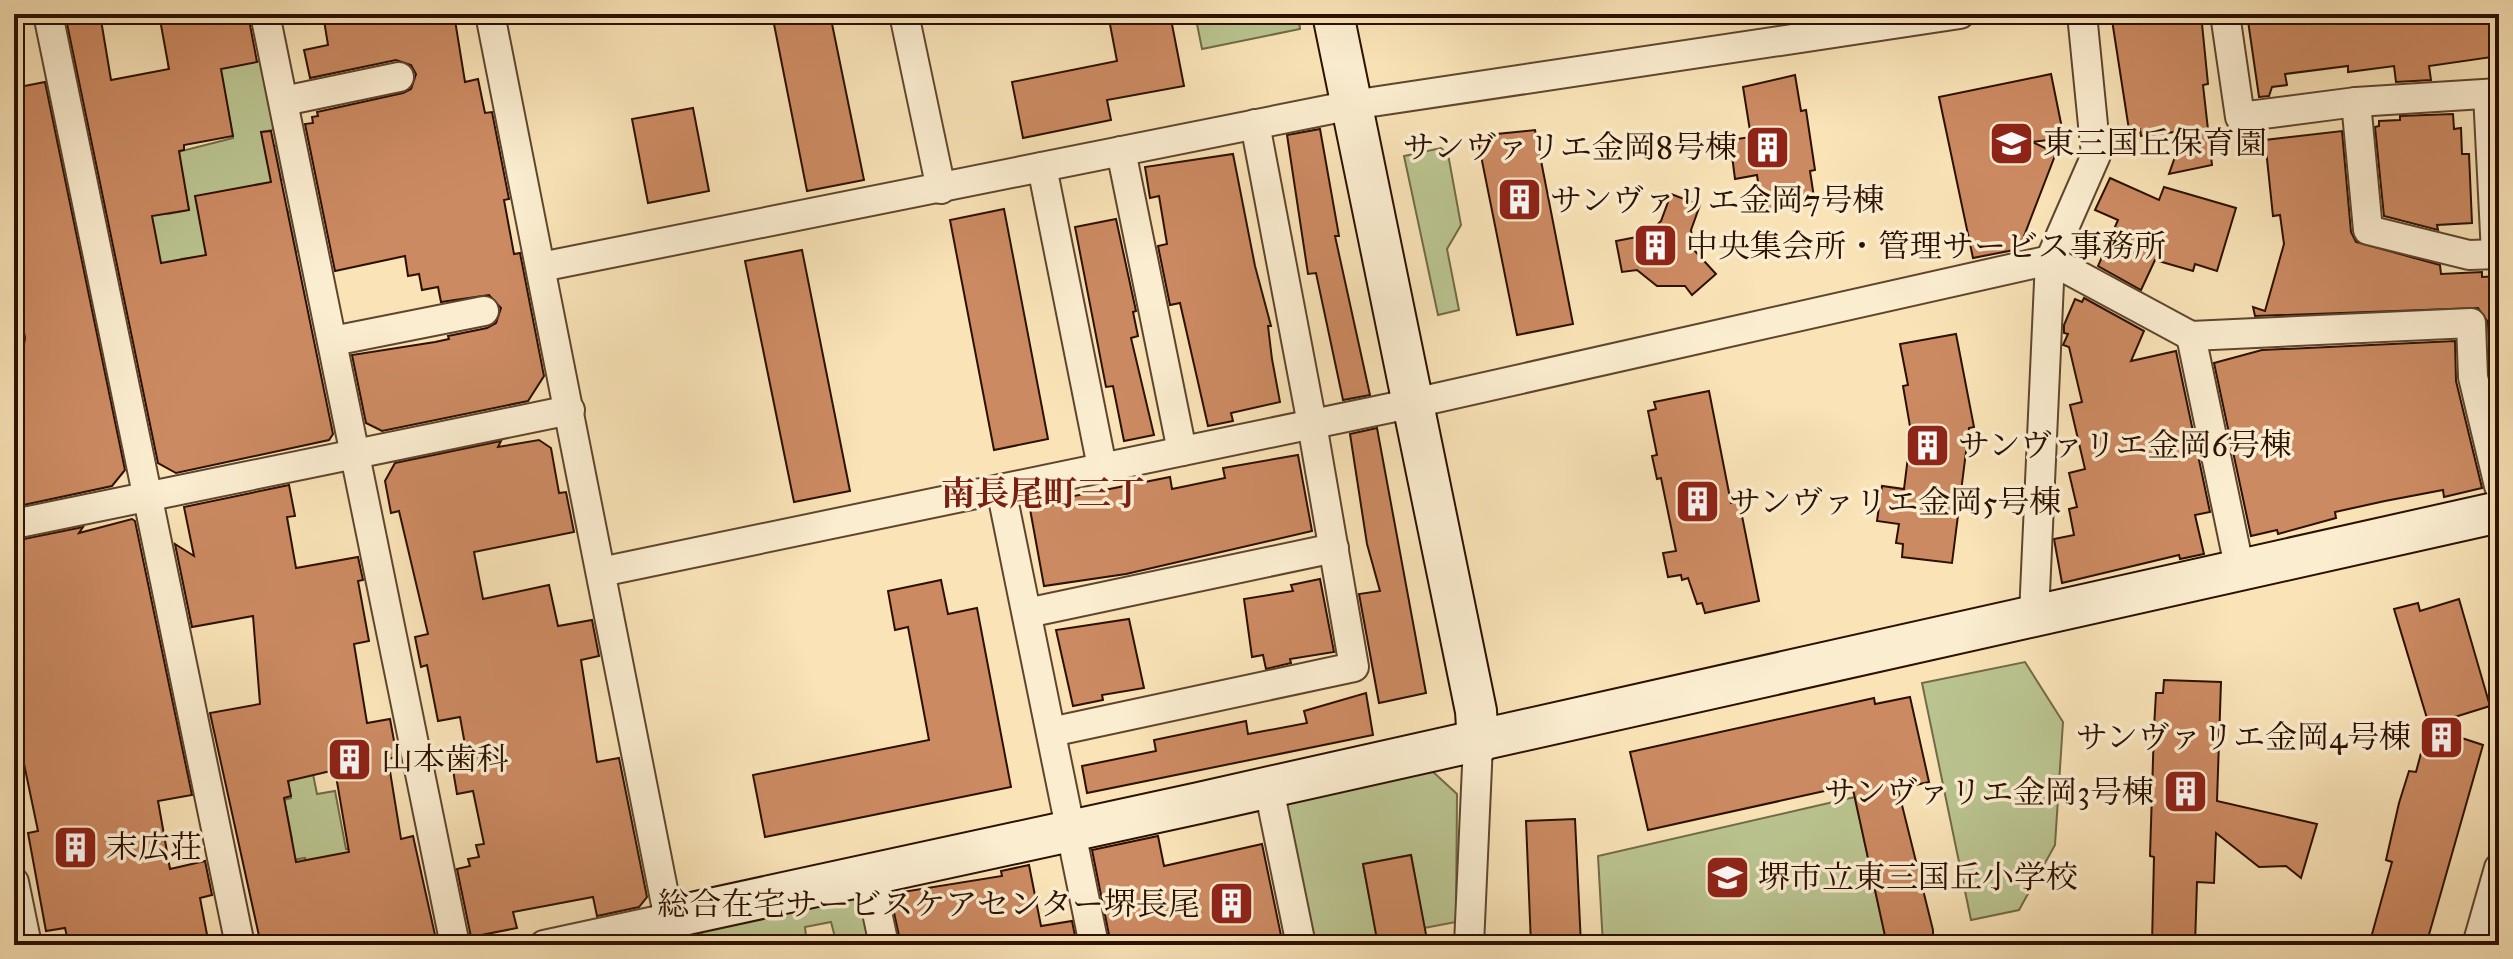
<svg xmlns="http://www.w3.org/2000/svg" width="2513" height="959" font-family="'IM FELL Great Primer','Noto Serif JP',serif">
<rect width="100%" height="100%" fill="#f9e3b7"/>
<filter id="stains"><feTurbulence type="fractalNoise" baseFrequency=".0025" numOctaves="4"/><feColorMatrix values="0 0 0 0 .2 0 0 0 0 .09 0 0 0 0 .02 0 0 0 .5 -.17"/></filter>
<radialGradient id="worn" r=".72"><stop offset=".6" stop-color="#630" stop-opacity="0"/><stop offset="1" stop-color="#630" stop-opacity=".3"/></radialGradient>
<g fill="#bac490" stroke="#736a48" stroke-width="2">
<polygon points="1195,14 1298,14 1300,29 1202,49"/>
<polygon points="226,52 229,67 264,60 277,129 262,132 265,148 280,145 287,179 258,185 286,212 293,211 300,251 199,270 196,257 181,259 163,277 141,221 102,229 98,209 135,202 168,214 189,210 185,189 158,157 233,138 221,72 175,101 168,63"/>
<polygon points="1441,148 1448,154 1461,225 1447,249 1459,310 1438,315 1404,156"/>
<polygon points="2025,662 2063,722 2055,845 2019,910 1971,920 1922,683"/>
<polygon points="309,754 317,794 335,791 346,849 351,849 357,884 311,892 305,858 286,861 292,839 284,800 291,798 285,762"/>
<polygon points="1431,770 1457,794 1456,922 1424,928 1411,855 1363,864 1377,937 1339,945 1313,945 1284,811 1289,801"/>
<polygon points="1855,797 1887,945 1603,945 1598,856"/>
<polygon points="853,899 866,909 873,945 837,945 831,922 805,927 806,936 778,941 778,945 763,945 761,936 704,945 701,929"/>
</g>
<g fill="#cc8a62" stroke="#2c1000" stroke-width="2" fill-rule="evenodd">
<polygon points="65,14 100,14 111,80 169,69 159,14 248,14 257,62 221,69 233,136 184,145 184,150 179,151 189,210 152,216 161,263 206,255 195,196 271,182 261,132 271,131 333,434 329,440 176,473 158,463"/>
<polygon points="323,14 454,14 465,82 478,79 485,113 492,112 509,199 504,200 514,254 520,253 544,376 528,401 382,431 366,423 352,355 435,342 449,339 448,336 487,328 496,323 501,308 489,295 441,302 438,287 422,290 419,274 408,276 405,256 335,271 305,124 313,123 312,117 318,116 317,112 403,93 411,89 416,74 411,65 396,60 310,78 304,50 328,45"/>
<polygon points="772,14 830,14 864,180 807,191"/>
<polygon points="1108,14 1170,14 1184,86 1107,100 1111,120 1023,138 1012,82 1117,61"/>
<polygon points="2157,14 2201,14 2208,84 2203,85 2212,165 2169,174 2184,131 2141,136 2140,129 2129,130 2112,20"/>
<polygon points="2247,14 2499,14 2499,56 2429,66 2431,80 2396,82 2394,66 2348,72 2348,66 2285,74 2287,85 2272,87 2269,96 2259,97"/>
<polygon points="2051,74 2064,138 2032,142 2056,153 2019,249 1973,258 1939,97"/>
<polygon points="1795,75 1801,111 1806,110 1815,170 1810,171 1815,204 1762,212 1757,175 1735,179 1730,140 1751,137 1743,87"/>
<polygon points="45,82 125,470 112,486 14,507 14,345 24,344 25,338 14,279 14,88"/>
<polygon points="693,108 709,191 648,203 632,119"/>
<polygon points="2453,114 2454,129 2461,128 2462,154 2469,154 2472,223 2437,225 2438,230 2384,216 2375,127 2379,126 2379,121 2400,120 2400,116"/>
<polygon points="1320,129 1339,236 1335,236 1370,395 1343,400 1316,273 1308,274 1287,135"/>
<polygon points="1535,130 1573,324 1517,335 1477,136"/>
<polygon points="2342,131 2351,232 2356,242 2440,265 2441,274 2482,272 2482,277 2499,276 2499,413 2490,375 2488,322 2478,308 2255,316 2253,307 2265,311 2284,244 2280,215 2273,216 2265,140"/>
<polygon points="1233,154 1255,266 1271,326 1268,326 1272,359 1280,402 1231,413 1233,421 1208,426 1180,303 1170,305 1158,246 1167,244 1159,196 1150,198 1145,167"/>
<polygon points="2110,178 2159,200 2164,187 2236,208 2217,271 2195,264 2193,271 2155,260 2141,290 2098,266 2118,220 2095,210"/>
<polygon points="1671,194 1700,205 1691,230 1694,250 1716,274 1692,295 1685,286 1657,286 1637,270 1622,272 1616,241 1647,235 1661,221"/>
<polygon points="1004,209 1048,439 994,450 950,220"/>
<polygon points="1116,219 1136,311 1133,312 1138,336 1131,338 1154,435 1124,441 1113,386 1106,387 1075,227"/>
<polygon points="802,250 850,491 794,502 745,261"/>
<polygon points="2084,298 2144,331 2131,361 2176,351 2210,512 2195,515 2204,554 2180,559 2179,555 2062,583 2054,539 2074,535 2069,509 2077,507 2069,473 2085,469 2070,405 2082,402 2069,347 2063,345 2068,334 2064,333 2064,325 2075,299 2082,302"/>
<polygon points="1956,334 1974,427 1969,428 1952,563 1902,557 1903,544 1896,543 1899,524 1877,521 1882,486 1904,489 1911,432 1903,386 1908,385 1900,344"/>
<polygon points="2455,341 2456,381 2482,488 2444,497 2443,490 2385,501 2335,512 2336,518 2278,534 2277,530 2251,536 2214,363 2262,350"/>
<polygon points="1709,391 1731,503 1739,501 1759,601 1705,613 1702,603 1697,604 1688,578 1682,580 1681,575 1668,577 1663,553 1676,551 1661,478 1657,479 1652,456 1657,455 1648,411 1656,409 1654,402"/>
<polygon points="1377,428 1426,693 1379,703 1359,594 1380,591 1367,544 1350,434"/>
<polygon points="539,440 551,448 559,493 566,492 574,532 474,552 483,599 549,585 558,626 592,620 599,656 581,660 597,762 619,758 647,897 639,907 597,916 593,897 513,912 517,928 471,937 457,869 470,866 468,859 479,857 476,845 484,844 473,791 457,794 453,770 469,767 460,717 438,721 427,665 421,667 415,637 428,634 399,511 391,513 385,481 395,463 501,441 498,447"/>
<polygon points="1298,455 1312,531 1126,574 1044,586 1030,509 1069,501 1069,497 1170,477 1172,489 1225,478 1223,468"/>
<path d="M289 485 295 516 287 517 296 568 358 557 363 580 358 581 369 641 354 644 367 723 390 719 397 757 388 759 401 839 413 836 437 944 261 945 210 713 260 704 253 616 192 627 175 544 194 556 184 507ZM335 770 349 852 296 862 284 798 291 796 288 781Z"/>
<polygon points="132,519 135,521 192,795 158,801 163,829 170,869 205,861 212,895 200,898 209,945 69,945 65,928 46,931 28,833 38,831 14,716 14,541 83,527 79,533"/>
<polygon points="1320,579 1334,652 1290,659 1291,663 1266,669 1263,655 1252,657 1244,599 1293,591 1291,585"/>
<polygon points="941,580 948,614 977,608 1011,787 765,837 753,775 929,740 908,627 895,630 888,591"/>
<polygon points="2459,599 2490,706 2429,725 2394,609 2418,603 2420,611"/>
<polygon points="1129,619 1144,688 1102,695 1103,700 1073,706 1056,630"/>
<polygon points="2164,680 2221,682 2217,801 2317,824 2301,878 2286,866 2259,867 2216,833 2214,883 2197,882 2195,945 2152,945 2154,857 2150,856 2154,728 2156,693 2163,693"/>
<polygon points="1366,693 1373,735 1087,793 1082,766 1156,751 1154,740 1246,721 1248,734 1307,723 1304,711"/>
<polygon points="1910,697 1929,782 1898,789 1933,930 1933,945 1887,945 1852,785 1648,830 1630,752 1874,698 1875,704"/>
<polygon points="2428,727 2483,745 2426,945 2369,945 2392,862 2386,860 2399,803 2409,771 2416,772"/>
<polygon points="1575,819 1581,945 1531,945 1526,821"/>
<polygon points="1158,836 1164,866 1262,844 1283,945 1111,945 1092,850"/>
<polygon points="1411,855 1428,945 1378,945 1363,864"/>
<polygon points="1029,865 1041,926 1072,921 1077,945 901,945 890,894 1002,876 1001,871"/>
</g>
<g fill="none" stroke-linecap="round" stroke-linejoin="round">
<defs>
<g id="street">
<polyline points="48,14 240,945"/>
<polyline points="265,14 455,945"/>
<polyline points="490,14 674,945"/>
<polyline points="904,14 941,189"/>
<polyline points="2225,14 2240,117 2356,102 2499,93"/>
<polyline points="2488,94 2496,254"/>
<polyline points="284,101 399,77"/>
<polyline points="2356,102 2368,230 2469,255 2499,254"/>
<polyline points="1121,151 1182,451"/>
<polyline points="1042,167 1102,467"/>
<polyline points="541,267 1352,105 1960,14"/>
<polyline points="2191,336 2240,571"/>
<polyline points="333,341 484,311"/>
<polyline points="1001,489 1094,945"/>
<polyline points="14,524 570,410"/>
<polyline points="601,572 1414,403 2050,260 2191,336 2471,323 2473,377 2499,486"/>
<polyline points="1027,613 1334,548"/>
<polyline points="2034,615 2050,260 2096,155 2082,14"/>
<polyline points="1051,732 1354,667 1312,424 1255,124"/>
<polyline points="1269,789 1301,945"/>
<polyline points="869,875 884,945"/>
<polyline points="14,882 27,945"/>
<polyline points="544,945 669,918"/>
<polyline points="1469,945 1478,744"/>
<polyline points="2477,945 2499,868"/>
</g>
<g id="secondary">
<polyline points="1333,14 1476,711 1478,744"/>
<path d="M669 918C1280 787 1890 650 2499 512"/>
</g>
</defs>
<use href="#street" stroke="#5f452e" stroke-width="32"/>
<use href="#secondary" stroke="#2c1000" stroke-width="44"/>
<use href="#street" stroke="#fbedd0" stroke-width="28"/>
<use href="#secondary" stroke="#fbedd0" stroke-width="40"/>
</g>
<defs>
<symbol id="school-square" viewBox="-11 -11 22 22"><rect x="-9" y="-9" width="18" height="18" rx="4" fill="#8f2418" stroke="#fbedd0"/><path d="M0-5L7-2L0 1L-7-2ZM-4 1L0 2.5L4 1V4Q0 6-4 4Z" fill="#fff"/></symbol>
<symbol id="building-square" viewBox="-11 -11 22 22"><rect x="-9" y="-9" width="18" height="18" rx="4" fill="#8f2418" stroke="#fbedd0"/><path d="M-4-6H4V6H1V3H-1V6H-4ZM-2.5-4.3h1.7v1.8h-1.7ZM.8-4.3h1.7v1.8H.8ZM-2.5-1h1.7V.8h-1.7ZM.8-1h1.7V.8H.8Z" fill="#fff"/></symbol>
</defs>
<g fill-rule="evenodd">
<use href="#school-square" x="1986" y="118" width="51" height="51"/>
<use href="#building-square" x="1742" y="122" width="51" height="51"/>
<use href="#building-square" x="1494" y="174" width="51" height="51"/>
<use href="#building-square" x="1630" y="220" width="51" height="51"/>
<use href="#building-square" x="1902" y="420" width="51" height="51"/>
<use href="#building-square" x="1672" y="476" width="51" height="51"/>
<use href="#building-square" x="2416" y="712" width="51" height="51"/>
<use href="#building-square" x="324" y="734" width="51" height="51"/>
<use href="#building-square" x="2160" y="766" width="51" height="51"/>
<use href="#building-square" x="50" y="822" width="51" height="51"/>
<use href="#school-square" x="1702" y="852" width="51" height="51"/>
<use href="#building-square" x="1206" y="878" width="51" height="51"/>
</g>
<g text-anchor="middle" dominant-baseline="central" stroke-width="7" stroke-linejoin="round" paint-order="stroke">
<g font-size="32" fill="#2c1000" stroke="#fbedd0" text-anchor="start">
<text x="2043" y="143">東三国丘保育園</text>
<text x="1737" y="147" text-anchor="end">サンヴァリエ金岡8号棟</text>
<text x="1550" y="200">サンヴァリエ金岡7号棟</text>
<text x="1686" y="246">中央集会所・管理サービス事務所</text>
<text x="1958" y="445">サンヴァリエ金岡6号棟</text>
<text x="1729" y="502">サンヴァリエ金岡5号棟</text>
<text x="2411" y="737" text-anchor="end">サンヴァリエ金岡4号棟</text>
<text x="381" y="759">山本歯科</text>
<text x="2154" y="792" text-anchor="end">サンヴァリエ金岡3号棟</text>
<text x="106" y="847">末広荘</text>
<text x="1758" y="877">堺市立東三国丘小学校</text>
<text x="1200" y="904" text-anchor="end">総合在宅サービスケアセンター堺長尾</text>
</g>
<g font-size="34" font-weight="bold" fill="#7a1f14" stroke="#fbedd0">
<text x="1043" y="493">南長尾町三丁</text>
</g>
</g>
<rect width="2513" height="959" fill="none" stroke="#f9e3b7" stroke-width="48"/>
<rect x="16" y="16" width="2481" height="927" fill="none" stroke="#2c1000" stroke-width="4"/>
<rect x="24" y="24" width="2465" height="911" fill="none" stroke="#2c1000" stroke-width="2"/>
<rect width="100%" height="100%" filter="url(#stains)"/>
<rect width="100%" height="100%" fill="url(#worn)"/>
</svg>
